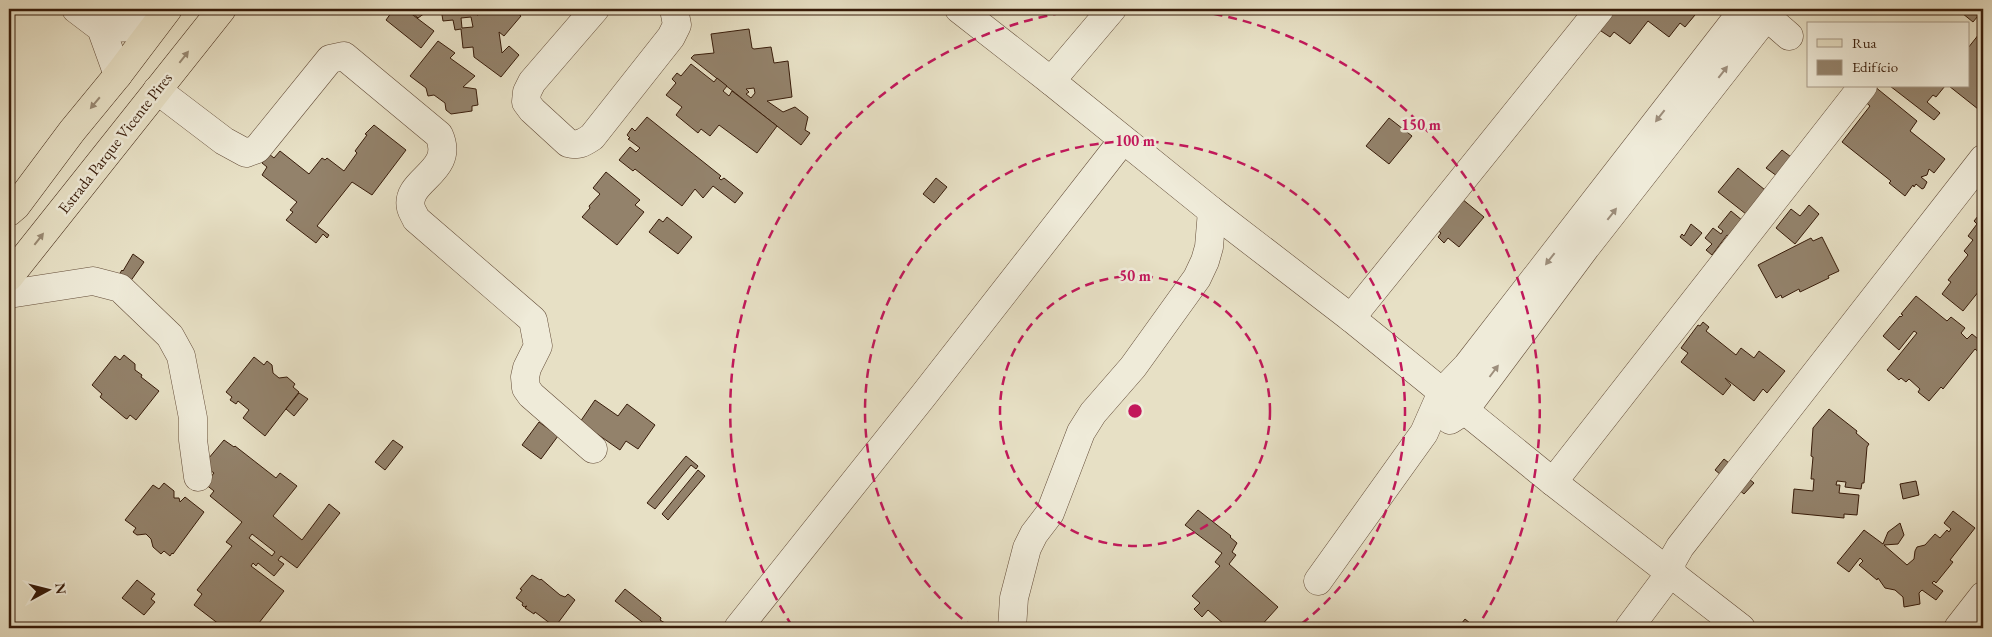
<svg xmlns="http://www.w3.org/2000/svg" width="1992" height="637" font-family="'EB Garamond',serif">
<rect width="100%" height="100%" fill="#e7e0c5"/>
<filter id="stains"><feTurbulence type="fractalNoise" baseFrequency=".004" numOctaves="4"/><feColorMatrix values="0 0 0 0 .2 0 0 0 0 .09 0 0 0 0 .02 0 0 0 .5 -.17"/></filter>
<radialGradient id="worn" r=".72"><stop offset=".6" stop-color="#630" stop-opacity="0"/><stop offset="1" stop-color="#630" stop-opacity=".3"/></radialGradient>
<g fill="#93826b" stroke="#381c0a" fill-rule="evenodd">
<polygon points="394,9 405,9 434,31 421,48 386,20"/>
<polygon points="407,9 426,9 425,13 418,18"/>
<path d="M441 9H476L477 15H478V9H512L521 16 504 36 499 32 502 53 509 46 519 55 501 77 474 57 473 47 463 48 461 29 455 30 453 20 443 21ZM471 17 473 27 462 28 461 18Z"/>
<polygon points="1610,9 1700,9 1685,27 1680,23 1669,37 1648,21 1630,44 1614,32 1610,37 1595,27"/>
<polygon points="1957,9 1980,9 1982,11 1973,22"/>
<path d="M749 29 752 48 754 49 771 47 774 63 788 61 792 97 767 101 783 112 795 107 808 117 805 130 810 133 801 145 691 58 694 55 714 53 711 34ZM754 88 755 93 751 98 746 94 749 92 746 89Z"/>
<polygon points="1983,29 1983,103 1978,109 1949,86 1968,86 1968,48"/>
<polygon points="438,41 455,53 450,58 475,76 463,87 476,89 478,105 472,106 472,111 451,114 446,110 445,103 434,95 428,96 426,88 410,76"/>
<polygon points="691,64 714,82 717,78 727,86 723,91 729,96 732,91 777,126 757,153 719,125 710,136 701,129 698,133 676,115 682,107 666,95 676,83 672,79 677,73 681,76"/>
<polygon points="1874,86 1917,121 1910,131 1945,159 1934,173 1929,169 1927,175 1921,177 1927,182 1924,188 1922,189 1916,184 1914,187 1913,185 1905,196 1889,183 1891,181 1842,142 1870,106 1861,98"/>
<polygon points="1890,86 1945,86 1936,97 1933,95 1927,102 1940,113 1934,120"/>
<polygon points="647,117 721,176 719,178 721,180 724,178 743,193 735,203 713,186 703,198 695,189 682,206 635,169 633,171 619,160 630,147 636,152 640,148 628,139 630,138 627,135 632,128 635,131"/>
<polygon points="1389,118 1412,136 1389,164 1366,146"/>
<polygon points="374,125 406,150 372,195 352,182 317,226 329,235 327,238 323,234 316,243 286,220 293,212 290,210 297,202 262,175 267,167 262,163 269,154 274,158 280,151 309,174 322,158 325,160 327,158 344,171 357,153 355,151 367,135 365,134"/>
<polygon points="1782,150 1791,157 1777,176 1766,168"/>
<polygon points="1738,168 1770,194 1751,218 1718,192"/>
<polygon points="606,172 640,200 635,205 644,212 617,245 582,217 590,208 589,206 600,194 593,188"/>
<polygon points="936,178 947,187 934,203 923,194"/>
<polygon points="1456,194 1484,217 1459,247 1448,238 1444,243 1438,237 1441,233 1431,225"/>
<polygon points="1809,205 1819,214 1795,244 1776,228 1791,209 1800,216"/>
<polygon points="1983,210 1983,286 1963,311 1942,294 1951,282 1948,280 1968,255 1964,251 1973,240 1968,236 1977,224 1974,221"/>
<polygon points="1731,211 1743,221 1730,237 1727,235 1712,255 1706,250 1712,244 1705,238 1713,228 1721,234 1723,231 1718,227"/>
<polygon points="667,217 692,237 678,254 649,232 659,219 663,222"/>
<polygon points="1691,224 1702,233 1691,246 1680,237 1682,234 1684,236"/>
<polygon points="1822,237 1839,271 1828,276 1829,278 1800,292 1799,289 1782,298 1781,295 1776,298 1758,265 1811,238 1813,241"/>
<polygon points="133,254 144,262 125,289 114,282 122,270 123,271"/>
<polygon points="1916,296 1947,321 1951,317 1965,328 1961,333 1967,339 1972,334 1983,343 1983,356 1975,349 1943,389 1941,387 1929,401 1918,392 1920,389 1909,379 1906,382 1901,378 1899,380 1887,370 1917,333 1914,331 1899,350 1883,336 1900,316 1901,317 1903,315 1901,314"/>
<polygon points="1703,322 1709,327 1706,331 1736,355 1741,348 1754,358 1759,351 1785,371 1767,393 1763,389 1754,401 1725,378 1731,385 1723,395 1681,362 1688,353 1681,348 1698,325 1700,326"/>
<polygon points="124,355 135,364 135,370 142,375 141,377 159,391 136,420 130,415 127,419 125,418 100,397 102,394 92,385 115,356 120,360"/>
<polygon points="254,357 264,365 267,361 272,365 273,373 279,378 287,377 295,384 293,387 299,392 265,436 243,418 249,410 238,401 236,404 230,400 232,397 226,392"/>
<polygon points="299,393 308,399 294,416 286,409"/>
<polygon points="595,400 618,416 627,404 655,425 638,449 626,441 620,450 580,422"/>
<polygon points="1829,409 1857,431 1856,433 1869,444 1867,447 1864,483 1862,483 1861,489 1845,487 1846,482 1837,481 1836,485 1840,485 1839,493 1859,495 1857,515 1844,514 1844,518 1792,513 1794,489 1813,491 1814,479 1811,479 1813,457 1811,456 1813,428"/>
<polygon points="539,422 558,436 541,459 522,445"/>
<path d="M224 440 234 447 235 446 276 478 280 473 297 486 273 516 302 540 329 504 340 513 297 568 281 556 278 560 284 564 274 576 258 563 256 566 253 563 251 566 284 591 255 628H224L194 605 202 594 197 590 232 546 226 542 242 522 210 496 214 491 205 484 214 473 203 465ZM252 534 275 552 272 556 249 538Z"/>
<polygon points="393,440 403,447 385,470 375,462"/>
<polygon points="686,456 698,466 696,469 691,465 655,509 647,503"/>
<polygon points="1724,459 1754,483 1744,494 1715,470"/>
<polygon points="698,470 705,476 668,520 662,514"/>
<polygon points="1916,481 1919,495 1903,499 1900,484"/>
<polygon points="164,483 174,491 174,498 179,498 180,502 185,497 204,512 173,554 172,553 170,556 164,551 161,554 153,547 151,539 146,534 137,535 133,532 136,528 125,520 153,485 159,489"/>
<polygon points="1198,510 1231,536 1230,537 1237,543 1232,552 1236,555 1229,564 1278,607 1259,628 1223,628 1225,625 1208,610 1202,617 1194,609 1200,603 1192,596 1220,566 1215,562 1222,553 1185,525"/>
<polygon points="1953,511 1975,528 1950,560 1953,562 1936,583 1934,581 1932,583 1943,591 1936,600 1922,590 1919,593 1920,604 1904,607 1903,597 1895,590 1885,588 1878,578 1877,580 1859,565 1863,561 1860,558 1849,572 1837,563 1864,530 1883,544 1888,532 1900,523 1904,535 1898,544 1884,545 1907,565 1914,559 1915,551 1917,547 1925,545 1935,534 1940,538 1947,530 1949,532 1951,529 1944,523"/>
<polygon points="532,575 540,580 541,579 560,595 565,597 568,594 575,600 555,627 535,612 534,614 525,608 527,606 524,607 522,605 523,603 516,598 522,590 520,589"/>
<polygon points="137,580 155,594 151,599 155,602 144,615 122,598"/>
<polygon points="625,589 660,617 661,618 660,620 670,626 669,628 650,628 615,601"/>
<polygon points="1465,619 1476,628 1458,628"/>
</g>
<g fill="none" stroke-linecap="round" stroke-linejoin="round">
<defs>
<g id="minor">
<polyline points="76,9 101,28 118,75"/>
<path d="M595 9 532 82 527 92 526 102 532 110 568 143C578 146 583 143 592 137L671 37 677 25 674 9"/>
<polyline points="959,9 1051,81 1212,211 1351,318 1553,482 1741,628"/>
<polyline points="1758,9 1789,36"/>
<polyline points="101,28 152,27"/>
<polyline points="1051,81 1112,9"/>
<path d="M157 90 224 141 246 153 257 149 330 59 344 56 439 135C456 172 404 180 411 208 412 212 415 216 416 219L533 320 538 346 527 368 525 377 526 388 531 395 593 449"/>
<polyline points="9,294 93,281 120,288 170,336 181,356 193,418 193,440 198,477"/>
<polyline points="1351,318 1600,9"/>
<polyline points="1450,420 1464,411 1586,247 1766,17"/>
<polyline points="1553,482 1863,86"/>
<polyline points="1318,581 1424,433 1442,392 1467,366 1744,9"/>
<polyline points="738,628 923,396 1123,140"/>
<polyline points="1012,628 1014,598 1027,548 1034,534 1050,513 1081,432 1093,413 1133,367 1197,278 1205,261 1209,247 1212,211"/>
<polyline points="1629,628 1671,572 1672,561 1680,547 1983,159"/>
<polyline points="1958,628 1983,596"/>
</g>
<g id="major">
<polyline points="9,212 16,206 72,131 118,75 168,9"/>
<polyline points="9,277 222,9"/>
</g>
</defs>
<use href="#minor" stroke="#644d39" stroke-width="29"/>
<use href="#major" stroke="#381c0a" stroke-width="29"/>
<use href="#minor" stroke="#efebd9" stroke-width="28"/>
<use href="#major" stroke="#e7e0c5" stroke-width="28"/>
</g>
<defs><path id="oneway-solid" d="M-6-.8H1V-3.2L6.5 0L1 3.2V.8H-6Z" transform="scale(1.25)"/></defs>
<g fill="#988871">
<use href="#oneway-solid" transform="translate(184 57) rotate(-52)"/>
<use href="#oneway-solid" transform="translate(95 103) rotate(130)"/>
<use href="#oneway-solid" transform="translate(39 239) rotate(-52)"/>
</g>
<g fill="#9d8e7c">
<use href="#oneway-solid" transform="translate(1723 72) rotate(-52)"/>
<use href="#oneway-solid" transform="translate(1660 116) rotate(128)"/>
<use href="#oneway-solid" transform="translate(1612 214) rotate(-52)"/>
<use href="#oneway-solid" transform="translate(1550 259) rotate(128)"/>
<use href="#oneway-solid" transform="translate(1494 371) rotate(-53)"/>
</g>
<g fill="none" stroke="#c2185b" stroke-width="2.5" stroke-dasharray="9 6">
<circle cx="1135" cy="411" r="135"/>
<path d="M974 628A270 270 0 1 1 1296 628"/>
<path d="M792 626A405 405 0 0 1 1086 9M1184 9A405 405 0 0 1 1478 626"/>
</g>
<g text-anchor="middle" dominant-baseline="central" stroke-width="5" stroke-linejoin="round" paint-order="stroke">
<g font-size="16" fill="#381c0a" stroke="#efebd9">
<text transform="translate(115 143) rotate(-52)">Estrada Parque Vicente Pires</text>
</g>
</g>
<circle cx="1135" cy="411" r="8" fill="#c2185b" stroke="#efebd9" stroke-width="2.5"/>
<g font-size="15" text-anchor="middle" font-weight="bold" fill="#c2185b" stroke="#efebd9" stroke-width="5" stroke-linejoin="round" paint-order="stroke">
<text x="1421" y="130">150 m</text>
<text x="1135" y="146">100 m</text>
<text x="1135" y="281">50 m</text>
</g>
<rect width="1992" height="637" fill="none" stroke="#e7e0c5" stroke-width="30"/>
<rect x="10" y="10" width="1972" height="617" fill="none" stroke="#381c0a" stroke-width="2.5"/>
<rect x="15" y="15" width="1962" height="607" fill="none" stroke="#381c0a"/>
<rect x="1807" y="22" width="162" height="65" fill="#efebd9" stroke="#a69886"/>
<rect x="1817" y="39" width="25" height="8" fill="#e7e0c5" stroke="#a69886"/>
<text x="1852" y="48" font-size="15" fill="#381c0a">Rua</text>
<rect x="1817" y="60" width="25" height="15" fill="#93826b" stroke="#a69886"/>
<text x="1852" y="72" font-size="15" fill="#381c0a">Edifício</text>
<g transform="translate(48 590) rotate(83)" stroke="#efebd9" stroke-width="4" paint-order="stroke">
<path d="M0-4L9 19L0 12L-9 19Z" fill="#381c0a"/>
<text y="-8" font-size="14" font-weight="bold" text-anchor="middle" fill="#381c0a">N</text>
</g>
<rect width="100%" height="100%" filter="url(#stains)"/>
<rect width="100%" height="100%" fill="url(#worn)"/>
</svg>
